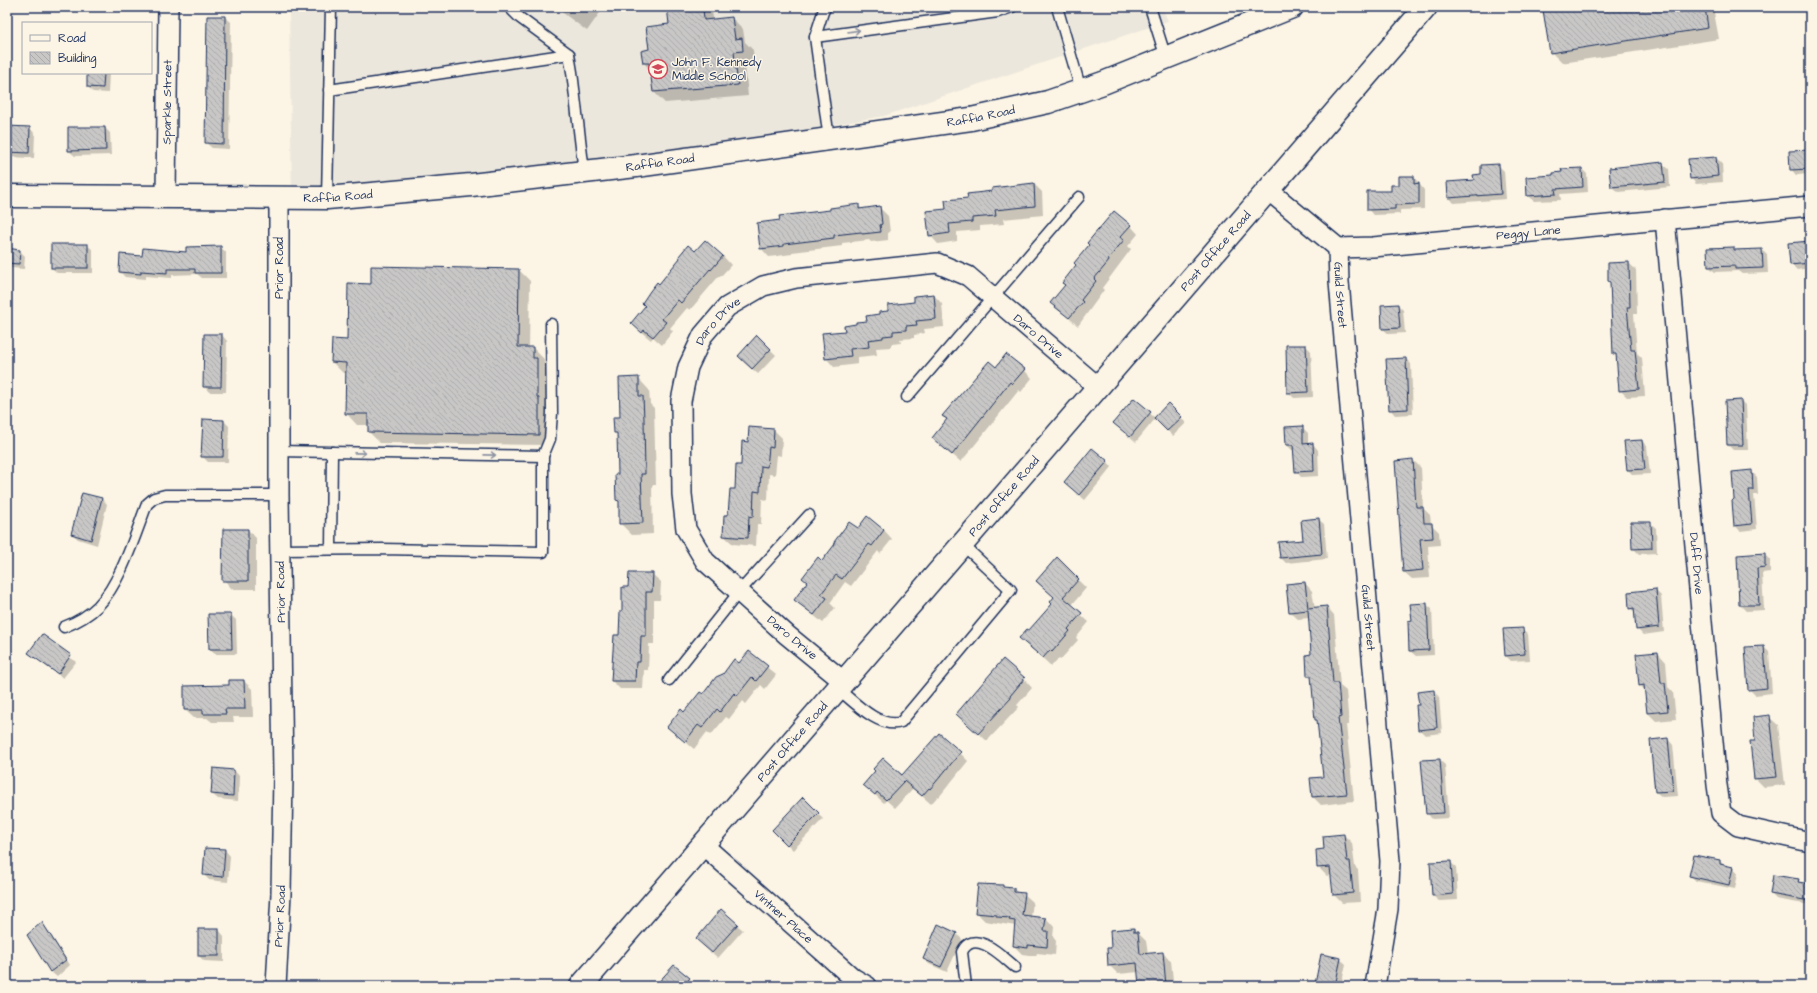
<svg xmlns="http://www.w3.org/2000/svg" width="1817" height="993" font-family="'Architects Daughter',sans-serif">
<defs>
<pattern id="building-back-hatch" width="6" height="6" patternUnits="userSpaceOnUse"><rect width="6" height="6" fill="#c8c7c6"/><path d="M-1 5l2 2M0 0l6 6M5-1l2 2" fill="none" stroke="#ababac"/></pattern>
</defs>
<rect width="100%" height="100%" fill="#fcf5e5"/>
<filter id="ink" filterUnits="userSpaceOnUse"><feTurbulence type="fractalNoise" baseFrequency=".025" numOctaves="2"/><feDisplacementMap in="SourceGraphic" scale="8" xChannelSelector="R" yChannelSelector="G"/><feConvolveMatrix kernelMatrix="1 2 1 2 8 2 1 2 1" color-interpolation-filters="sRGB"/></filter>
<g filter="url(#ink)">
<polygon fill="#ece7dc" points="289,7 1162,7 1168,21 884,116 743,141 292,202"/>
<g fill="#0003">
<polygon points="110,7 127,7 127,9"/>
<polygon points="555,7 604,7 587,31"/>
<polygon points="668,7 712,7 713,20 732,18 743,29 745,42 753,50 754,62 745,63 748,96 665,103 654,92 651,71 644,63 650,50 670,24"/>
<polygon points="1569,7 1713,7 1719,39 1562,63 1551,52"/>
<polygon points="208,17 225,17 231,22 229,149 212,148 206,143"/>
<polygon points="7,64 9,66 8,96 7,96"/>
<polygon points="88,73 109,73 108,93 93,92 88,87"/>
<polygon points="30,128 35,134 34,158 7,157 7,135"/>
<polygon points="105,128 110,133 111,155 75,156 69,151"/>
<polygon points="1810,151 1810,168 1794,168 1794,170 1810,170 1810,174 1796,175 1791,169"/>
<polygon points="1716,158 1722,163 1723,182 1696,184 1691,178"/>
<polygon points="1663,164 1669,169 1670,187 1618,192 1612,187"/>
<polygon points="1498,165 1504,171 1506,199 1454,203 1449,197"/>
<polygon points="1582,169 1587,174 1588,192 1560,194 1561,200 1534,201 1528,195 1554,176"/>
<polygon points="1414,177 1424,190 1424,209 1400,210 1400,214 1373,215 1368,209"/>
<polygon points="1034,184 1042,192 1043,215 1003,219 1004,224 980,226 980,230 957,232 957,241 938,244 930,235 947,210 969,199"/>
<polygon points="858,205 862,209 879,207 888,216 890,232 888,233 888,240 871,242 869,240 842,243 842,246 792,252 792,254 769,257 761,248 781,221"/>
<polygon points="1130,225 1138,234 1128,246 1131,249 1102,288 1104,290 1078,326 1052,303 1066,286 1078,265"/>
<polygon points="1810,242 1810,268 1797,270 1791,264"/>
<polygon points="87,245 93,250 93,273 57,273 52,268"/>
<polygon points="220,247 226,252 226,278 202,278 197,274 172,275 172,278 146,276 146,279 125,277 120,272 143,257 187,253"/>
<polygon points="1734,248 1737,251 1762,250 1767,255 1768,273 1742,274 1738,271 1715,272 1709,267"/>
<polygon points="7,249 20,251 25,256 24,269 11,268 9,291 7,291"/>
<polygon points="695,253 723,256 731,265 720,277 719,276 690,310 687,308 670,328 673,331 662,345 653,337 651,340 640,331 646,306 659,285"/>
<polygon points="1629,263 1636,270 1637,314 1634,314 1637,353 1642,358 1645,396 1627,397 1620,390 1617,357 1614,354"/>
<polygon points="519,270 530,281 529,348 533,348 544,359 544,367 548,371 549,445 380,443 369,432 369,425 357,425 346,413 347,373 343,373 332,362 348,341 372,285"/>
<polygon points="934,295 942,304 944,327 924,329 925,333 914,335 914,338 900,339 901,343 891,344 891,347 876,348 877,355 858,357 858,364 834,367 826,358 846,332 890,312"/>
<polygon points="1398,305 1403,310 1405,333 1389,334 1383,329"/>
<polygon points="7,327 9,329 7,353"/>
<polygon points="222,335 227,341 226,392 209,392 204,386"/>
<polygon points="757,337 776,355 758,374 744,362"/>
<polygon points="1306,346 1311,351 1313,397 1294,398 1288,392"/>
<polygon points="1406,359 1411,364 1413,414 1395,415 1390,409"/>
<polygon points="996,368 1024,370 1032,378 1021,392 1019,390 961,462 933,438 948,420 943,416"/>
<polygon points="638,378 649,390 650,404 654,408 656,485 652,485 653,534 632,535 620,523 620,502 617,499 619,475 618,435 615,432"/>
<polygon points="1134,399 1155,418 1168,405 1186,423 1173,436 1155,419 1136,442 1120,428"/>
<polygon points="1741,401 1746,406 1748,450 1733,450 1728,445"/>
<polygon points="224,421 229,426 228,462 208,462 202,456"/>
<polygon points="1302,427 1308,433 1308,445 1313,444 1318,450 1319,476 1301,477 1296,471 1295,450 1292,450 1287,445"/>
<polygon points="774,430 782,438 781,456 777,455 775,475 769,474 768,500 762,499 761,524 757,524 756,546 733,544 724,536 741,466"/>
<polygon points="1642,441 1647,446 1650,474 1633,475 1628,470"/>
<polygon points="1413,460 1421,468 1423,508 1430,515 1431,524 1439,532 1440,545 1428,546 1430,578 1412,579 1404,572"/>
<polygon points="1107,461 1112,467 1085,500 1071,488"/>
<polygon points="1751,471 1757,477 1758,495 1754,495 1757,529 1740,531 1735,525"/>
<polygon points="102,499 107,504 97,545 78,539 72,534"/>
<polygon points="1318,519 1324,524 1327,559 1286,563 1281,558 1304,541"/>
<polygon points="1650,523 1656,528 1657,553 1639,554 1633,548"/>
<polygon points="224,530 248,530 256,538 256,589 232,589 224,580"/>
<polygon points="858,530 884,530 892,539 880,554 878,551 851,586 845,582 830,603 835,608 823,623 795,600 823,562"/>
<polygon points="1764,554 1770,560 1770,572 1762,573 1764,610 1746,611 1740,605 1738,556"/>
<polygon points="1057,559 1086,588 1071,606 1089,622 1076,638 1078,640 1061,659 1059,658 1051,666 1021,638 1029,632 1053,604 1055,598"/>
<polygon points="652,574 661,582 660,600 654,600 654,644 649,644 648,670 644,670 643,689 620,689 612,681 629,588"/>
<polygon points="1305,583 1312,591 1315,608 1327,607 1334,615 1340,686 1346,691 1349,725 1346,725 1354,801 1321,805 1313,797 1312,779 1324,778 1313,680 1308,676 1312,655 1309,618 1298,619 1290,612"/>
<polygon points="1655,590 1661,596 1664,632 1643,635 1637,629 1636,614 1630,608"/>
<polygon points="1426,604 1432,609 1434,655 1416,656 1410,651 1409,622 1413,621"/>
<polygon points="231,615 236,620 237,654 215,654 210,649"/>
<polygon points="1522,629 1528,634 1530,660 1511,661 1506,656"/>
<polygon points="42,636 76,662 63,678 35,658"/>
<polygon points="1764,647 1769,652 1772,693 1755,695 1749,689"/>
<polygon points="749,652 776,675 765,689 761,685 746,704 743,701 729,719 726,717 711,735 707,732 694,749 668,727 740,665"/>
<polygon points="1658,653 1666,662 1668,687 1673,692 1676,719 1656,721 1648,713 1646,692 1640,685"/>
<polygon points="1024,679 1032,688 1017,705 1019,707 987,741 966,722"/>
<polygon points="244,681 252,689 253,717 233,717 234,722 212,722 207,718 194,718 185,710"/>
<polygon points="1434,691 1439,697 1442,733 1425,735 1419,729 1420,706"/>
<polygon points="1769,717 1778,725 1785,785 1764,787 1755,778 1756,741"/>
<polygon points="1668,739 1673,745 1678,796 1662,797 1656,792"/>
<polygon points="960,753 968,761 939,797 938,796 931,804 913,788 895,808 886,800 884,803 864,785 877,771 903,776"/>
<polygon points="1439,760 1445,765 1449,818 1432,819 1427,813"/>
<polygon points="234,770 239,776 238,801 218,799 212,794"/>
<polygon points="803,799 823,819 793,850 773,830"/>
<polygon points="1344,835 1352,843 1355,867 1358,870 1360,902 1342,903 1334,895 1332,875 1327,876 1318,867 1325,850"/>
<polygon points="225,850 230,856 228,882 209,880 204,875"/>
<polygon points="1720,861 1725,866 1733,868 1738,873 1735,889 1696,881 1690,875"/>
<polygon points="1450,862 1456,867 1458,900 1439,901 1433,896"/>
<polygon points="1774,876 1810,884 1810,905 1776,899 1771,894"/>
<polygon points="1002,886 1004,888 1014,889 1018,893 1024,894 1033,902 1031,917 1046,918 1054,927 1053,937 1056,941 1055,955 1037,953 1036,956 1022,954 1014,946 1016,926 985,921 976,912"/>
<polygon points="42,924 47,929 70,965 57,977 51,972 29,935"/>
<polygon points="737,925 743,930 718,958 702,944"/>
<polygon points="1134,929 1146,941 1148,954 1163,953 1171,961 1173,980 1177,986 1140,986 1139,972 1118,974 1109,965 1112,949"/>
<polygon points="219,930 224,936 224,962 204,961 199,956"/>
<polygon points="956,934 962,939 947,972 929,964 924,959"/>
<polygon points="1340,959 1346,964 1341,986 1319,986 1316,983"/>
<polygon points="689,979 696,986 656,986"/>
</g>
<g fill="url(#building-back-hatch)" stroke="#1b2f5e">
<polygon points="667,7 703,7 704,20 732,17 735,39 742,38 743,51 734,52 738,85 653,92 649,63 643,63 641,51 649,49 646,27 669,24"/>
<polygon points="1562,7 1705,7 1708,28 1550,53 1543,10"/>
<polygon points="207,16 225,16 224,144 205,143"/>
<polygon points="87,73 104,73 103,88 87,87"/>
<polygon points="7,126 30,127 29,153 7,152"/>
<polygon points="68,127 105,127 106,150 68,151"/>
<polygon points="1810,150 1810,169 1790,170 1789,151"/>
<polygon points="1716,157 1718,176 1690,179 1688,159"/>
<polygon points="1663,162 1665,182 1611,187 1609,168"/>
<polygon points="1499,164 1501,194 1448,198 1447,182 1474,180 1473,175 1481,174 1481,165"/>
<polygon points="1582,168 1583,187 1555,189 1556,194 1527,196 1526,177 1553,175 1553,173 1562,172 1561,169"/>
<polygon points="1399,176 1414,176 1414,184 1419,183 1419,204 1395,205 1395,209 1367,210 1367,191 1391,191 1391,185 1399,185"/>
<polygon points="1034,183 1035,206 995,210 996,216 972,218 972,222 949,224 950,233 929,236 926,211 946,209 945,200 968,198 967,194 992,191 992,188"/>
<polygon points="859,204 859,209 880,206 882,224 880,225 881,232 862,234 861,232 834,235 834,238 784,244 784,246 760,249 757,223 780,220 779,216 830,210 830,208"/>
<polygon points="1114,211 1131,225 1120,237 1124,240 1108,259 1109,261 1094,279 1096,281 1081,300 1083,302 1069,318 1050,303 1065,285 1062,283 1076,265 1074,263 1089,245 1087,243"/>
<polygon points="705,240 723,256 711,270 710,269 681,303 678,300 662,319 666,322 653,337 644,330 642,333 631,323 645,306 642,303 650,291 657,282 659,284 680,258 679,256 688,245 695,251"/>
<polygon points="1810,241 1810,263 1790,265 1788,243"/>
<rect x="51" y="244" width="37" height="24"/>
<polygon points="221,246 221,273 195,273 195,269 167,269 167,273 141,271 141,274 119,272 120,254 142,256 143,248 186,252 186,247"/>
<polygon points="1734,247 1734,250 1762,249 1763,268 1735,269 1735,266 1708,267 1707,248"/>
<polygon points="7,248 20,250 19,264 7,263"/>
<polygon points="1629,262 1630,307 1627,307 1631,350 1635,350 1639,389 1619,391 1616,354 1613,354 1610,282 1608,281 1608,263"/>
<polygon points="371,266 519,269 518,347 533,347 533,358 537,358 537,397 539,398 539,435 368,432 368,414 345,414 346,363 331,362 332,339 347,340 348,283 371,284"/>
<polygon points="934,294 936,319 916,321 917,325 906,326 906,330 893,331 893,335 883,336 883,338 868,340 869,347 850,349 851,356 825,359 822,333 845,331 844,326 856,324 856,322 867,321 866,316 879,314 879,312 888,311 888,305 914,302 914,296"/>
<polygon points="1398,304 1400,328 1382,329 1381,305"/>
<polygon points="204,334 222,334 221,387 203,387"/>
<polygon points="757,335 771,349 752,369 738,356"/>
<polygon points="1286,345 1306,345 1308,392 1287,393"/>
<polygon points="1006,354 1025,369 1012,384 1010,382 952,455 932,438 947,419 942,416 989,361 996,367"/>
<polygon points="1406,358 1408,409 1389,410 1386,359"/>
<polygon points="639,377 639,396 643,396 644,420 645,474 641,474 643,523 619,524 619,501 616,500 615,474 618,474 617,433 614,433 613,417 620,417 619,378"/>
<polygon points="1134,398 1151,412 1130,437 1113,423"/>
<polygon points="1741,400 1743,445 1727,445 1725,401"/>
<polygon points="1168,403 1182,417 1167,431 1154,418"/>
<polygon points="203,419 224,420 223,457 201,457"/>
<polygon points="1303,426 1303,444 1313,443 1314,471 1295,472 1293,445 1286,445 1285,427"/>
<polygon points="749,427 774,429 773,448 769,447 767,467 761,466 760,492 754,491 753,517 749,516 748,538 723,536 724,515 728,515 730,489 735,489 736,465 741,465 742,441 748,442"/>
<polygon points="1642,440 1645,469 1627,470 1624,441"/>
<polygon points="1092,448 1108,461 1079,495 1064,482"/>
<polygon points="1413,459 1416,507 1423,507 1424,523 1432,523 1433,538 1420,539 1423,570 1403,572 1395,461"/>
<polygon points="1752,470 1753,490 1749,490 1752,524 1734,526 1732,501 1734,499 1732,472"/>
<polygon points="82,493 102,498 91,540 71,534"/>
<polygon points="867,516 884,530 872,546 869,544 842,579 836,575 821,594 827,598 814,615 794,600 807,582 802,578 818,557 822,561 835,544 834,542 849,522 858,528"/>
<polygon points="1319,518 1322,554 1280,558 1278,542 1303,540 1301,520"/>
<polygon points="1631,522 1651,522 1652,548 1632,549"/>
<polygon points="223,529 248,529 248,581 222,581"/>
<polygon points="1765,553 1765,567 1757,568 1759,605 1739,605 1737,555"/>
<polygon points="1057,557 1079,579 1063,597 1082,613 1068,629 1070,631 1052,652 1050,650 1043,658 1019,638 1027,629 1029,630 1052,604 1050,602 1054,597 1036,581"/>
<polygon points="629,573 653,573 652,592 646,592 646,636 641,636 640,662 636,662 635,681 611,681 614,635 619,635 620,611 622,611 622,587 628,587"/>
<polygon points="1305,582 1308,608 1327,606 1333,683 1338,683 1341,717 1338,718 1347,794 1312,797 1310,778 1323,777 1317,720 1315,720 1311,676 1307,676 1306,655 1311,654 1308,610 1289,612 1286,584"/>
<polygon points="1656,589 1659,627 1636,630 1634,608 1629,609 1628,592"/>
<polygon points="1427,603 1429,650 1409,651 1408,621 1412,620 1410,604"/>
<polygon points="208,614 231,614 232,649 209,649"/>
<polygon points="1523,628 1525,654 1505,656 1503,629"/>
<polygon points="42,634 71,655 58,674 28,653"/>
<polygon points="1764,646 1767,688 1748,690 1745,647"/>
<polygon points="749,651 768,666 756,681 752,677 737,696 734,693 720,712 717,709 702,728 698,725 685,742 667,727 681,709 684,712 700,692 703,694 716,677 723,674 734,659 739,663"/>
<polygon points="1658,652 1661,683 1665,683 1668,711 1647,713 1644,685 1639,686 1636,654"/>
<polygon points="1003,659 1025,678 1010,696 1011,698 978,734 956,714"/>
<polygon points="229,680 244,680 245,709 225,709 226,714 203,714 203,710 184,710 184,686 229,685"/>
<polygon points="1434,690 1437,728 1418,730 1416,705 1419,705 1417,692"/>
<polygon points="1770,715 1777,777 1754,779 1750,741 1755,741 1753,717"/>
<polygon points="939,733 961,752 930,789 929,788 922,796 904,781 886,800 877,792 875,795 863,785 875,771 873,769 883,758 902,775"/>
<polygon points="1668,738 1673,791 1655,792 1650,740"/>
<polygon points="1440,759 1444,813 1426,814 1421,760"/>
<polygon points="213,768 234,770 233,796 211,794"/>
<polygon points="803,797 819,813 787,845 772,830"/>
<polygon points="1344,834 1347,861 1350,861 1353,893 1333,895 1330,867 1317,868 1316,850 1324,849 1323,836"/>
<polygon points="205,848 225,849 223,877 203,875"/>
<polygon points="1694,855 1720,860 1720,864 1733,867 1729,885 1689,876"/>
<polygon points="1451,861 1453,894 1432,896 1430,862"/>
<polygon points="1773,875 1799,879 1798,882 1810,884 1810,901 1770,894"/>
<polygon points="978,884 1003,885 1003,887 1014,888 1014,892 1025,893 1022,915 1046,918 1044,931 1048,931 1047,947 1028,945 1028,948 1013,946 1015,921 1009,920 1010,918 997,917 997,915 975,913"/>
<polygon points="721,909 738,924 712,953 696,939"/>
<polygon points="42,922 66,960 50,972 27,935"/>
<polygon points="938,924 957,933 941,967 923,959"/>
<polygon points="1134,928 1134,932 1138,932 1140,954 1163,952 1166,986 1139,986 1137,963 1108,966 1107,948 1111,948 1110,930"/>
<rect x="198" y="929" width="21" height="27"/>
<polygon points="1321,954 1341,958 1335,986 1315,984"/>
<polygon points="674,965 690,978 683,986 655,986"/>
</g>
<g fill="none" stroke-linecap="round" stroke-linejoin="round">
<defs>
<g id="lane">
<polyline points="509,7 520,18 569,54 572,72 584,172"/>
<polyline points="826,7 823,12 815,37 829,139"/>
<polyline points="1057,7 1081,90"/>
<polyline points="1150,7 1166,58"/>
<polyline points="815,37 998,12 1012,7"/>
<polyline points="329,90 569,54"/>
<polyline points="327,198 331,7"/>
<polyline points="907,397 1079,197"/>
<polyline points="279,451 543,456"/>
<polyline points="331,549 332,452"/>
<polyline points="280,550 382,549 543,552 543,456 550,439 552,413 551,324"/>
<path d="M64 627C77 622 88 616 98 606 121 582 135 535 147 504L154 498 165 495H279"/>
<polyline points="669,680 739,592 809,515"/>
<path d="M837 688C852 700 880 730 901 722L1011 590 962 544"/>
<path d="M966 986 962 952C974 927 1003 957 1015 967"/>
</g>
<g id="street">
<path id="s1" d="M1268 190 1338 248 1373 247 1810 206"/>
<path id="s2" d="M166 196 168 7"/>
<path id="s3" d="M1665 219 1717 785 1721 813 1738 826 1810 842"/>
<path id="s4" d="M1338 248 1339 282 1390 861 1388 909 1375 986"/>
<path id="s5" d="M843 681 787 635 705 561 686 529 682 494 681 401 688 367 703 335 727 307 763 286 796 278 937 263 968 276 1098 387"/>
<path id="s6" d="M702 844 853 978 867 986"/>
<path id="s7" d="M276 986 281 894 283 776 279 495V199"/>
</g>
<g id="secondary">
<path id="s8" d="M7 196 327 198 471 185 636 166 971 119 1048 102 1103 83 1292 7"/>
<path id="s9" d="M581 986 1426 7"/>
</g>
</defs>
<use href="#lane" stroke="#1b2f5e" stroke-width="13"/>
<use href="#street" stroke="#1b2f5e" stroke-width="22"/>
<use href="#secondary" stroke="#1b2f5e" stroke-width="25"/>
<use href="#lane" stroke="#fcf5e5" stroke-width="10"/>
<use href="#street" stroke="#fcf5e5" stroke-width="19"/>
<use href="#secondary" stroke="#fcf5e5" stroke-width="22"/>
</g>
<defs><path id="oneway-shaft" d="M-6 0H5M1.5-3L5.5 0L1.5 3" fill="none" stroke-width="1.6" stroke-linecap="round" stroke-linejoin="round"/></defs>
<g stroke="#8c92a2">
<use href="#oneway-shaft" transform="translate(854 31) rotate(-8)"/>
<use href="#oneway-shaft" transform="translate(360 453) rotate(1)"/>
<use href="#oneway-shaft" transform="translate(490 455) rotate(1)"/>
</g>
</g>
<defs>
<symbol id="school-ring" viewBox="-11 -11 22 22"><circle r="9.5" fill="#fcf5e5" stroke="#d1495b" stroke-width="1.5"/><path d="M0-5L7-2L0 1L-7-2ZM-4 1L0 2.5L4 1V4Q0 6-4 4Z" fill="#d1495b"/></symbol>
</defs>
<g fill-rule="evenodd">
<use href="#school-ring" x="647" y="58" width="22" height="22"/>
</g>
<g text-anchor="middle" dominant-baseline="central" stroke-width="3" stroke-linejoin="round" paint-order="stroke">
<g font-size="12" fill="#1b2f5e" stroke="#fcf5e5" text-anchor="start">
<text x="672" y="62">John F. Kennedy<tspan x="672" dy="14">Middle School</tspan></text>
</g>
<g font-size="12" fill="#1b2f5e" stroke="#fcf5e5">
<text stroke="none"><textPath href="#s2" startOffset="94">Sparkle Street</textPath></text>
<text stroke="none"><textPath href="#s8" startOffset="979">Raffia Road</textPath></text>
<text stroke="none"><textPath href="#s8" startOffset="655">Raffia Road</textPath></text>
<text stroke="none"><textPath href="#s8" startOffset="331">Raffia Road</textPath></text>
<text stroke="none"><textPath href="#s1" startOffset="282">Peggy Lane</textPath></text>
<text stroke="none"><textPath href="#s9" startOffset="971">Post Office Road</textPath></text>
<text transform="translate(279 268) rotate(-90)">Prior Road</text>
<text stroke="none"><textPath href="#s4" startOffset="47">Guild Street</textPath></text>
<text stroke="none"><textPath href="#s5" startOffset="439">Daro Drive</textPath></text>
<text stroke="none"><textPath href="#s5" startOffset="799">Daro Drive</textPath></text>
<text stroke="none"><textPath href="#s9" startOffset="647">Post Office Road</textPath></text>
<text stroke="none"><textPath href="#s3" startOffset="346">Duff Drive</textPath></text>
<text transform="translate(281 592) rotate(-91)">Prior Road</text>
<text stroke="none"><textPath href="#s4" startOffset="371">Guild Street</textPath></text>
<text transform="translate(792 638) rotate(40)">Daro Drive</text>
<text stroke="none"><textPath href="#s9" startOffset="323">Post Office Road</textPath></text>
<text stroke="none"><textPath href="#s7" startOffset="70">Prior Road</textPath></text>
<text stroke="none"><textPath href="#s6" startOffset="109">Vintner Place</textPath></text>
</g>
</g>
<rect width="1817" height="993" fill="none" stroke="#fcf5e5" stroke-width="24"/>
<rect x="12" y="12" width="1793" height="969" fill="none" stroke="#1b2f5e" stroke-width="1.5" filter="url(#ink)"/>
<rect x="22" y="22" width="130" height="52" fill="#fcf5e5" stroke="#a2a6af"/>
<rect x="30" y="35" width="20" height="6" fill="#fcf5e5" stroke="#a2a6af"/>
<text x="58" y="42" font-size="12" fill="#1b2f5e">Road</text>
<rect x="30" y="52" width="20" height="12" fill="url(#building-back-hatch)" stroke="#a2a6af"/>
<text x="58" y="62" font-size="12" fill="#1b2f5e">Building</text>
</svg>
